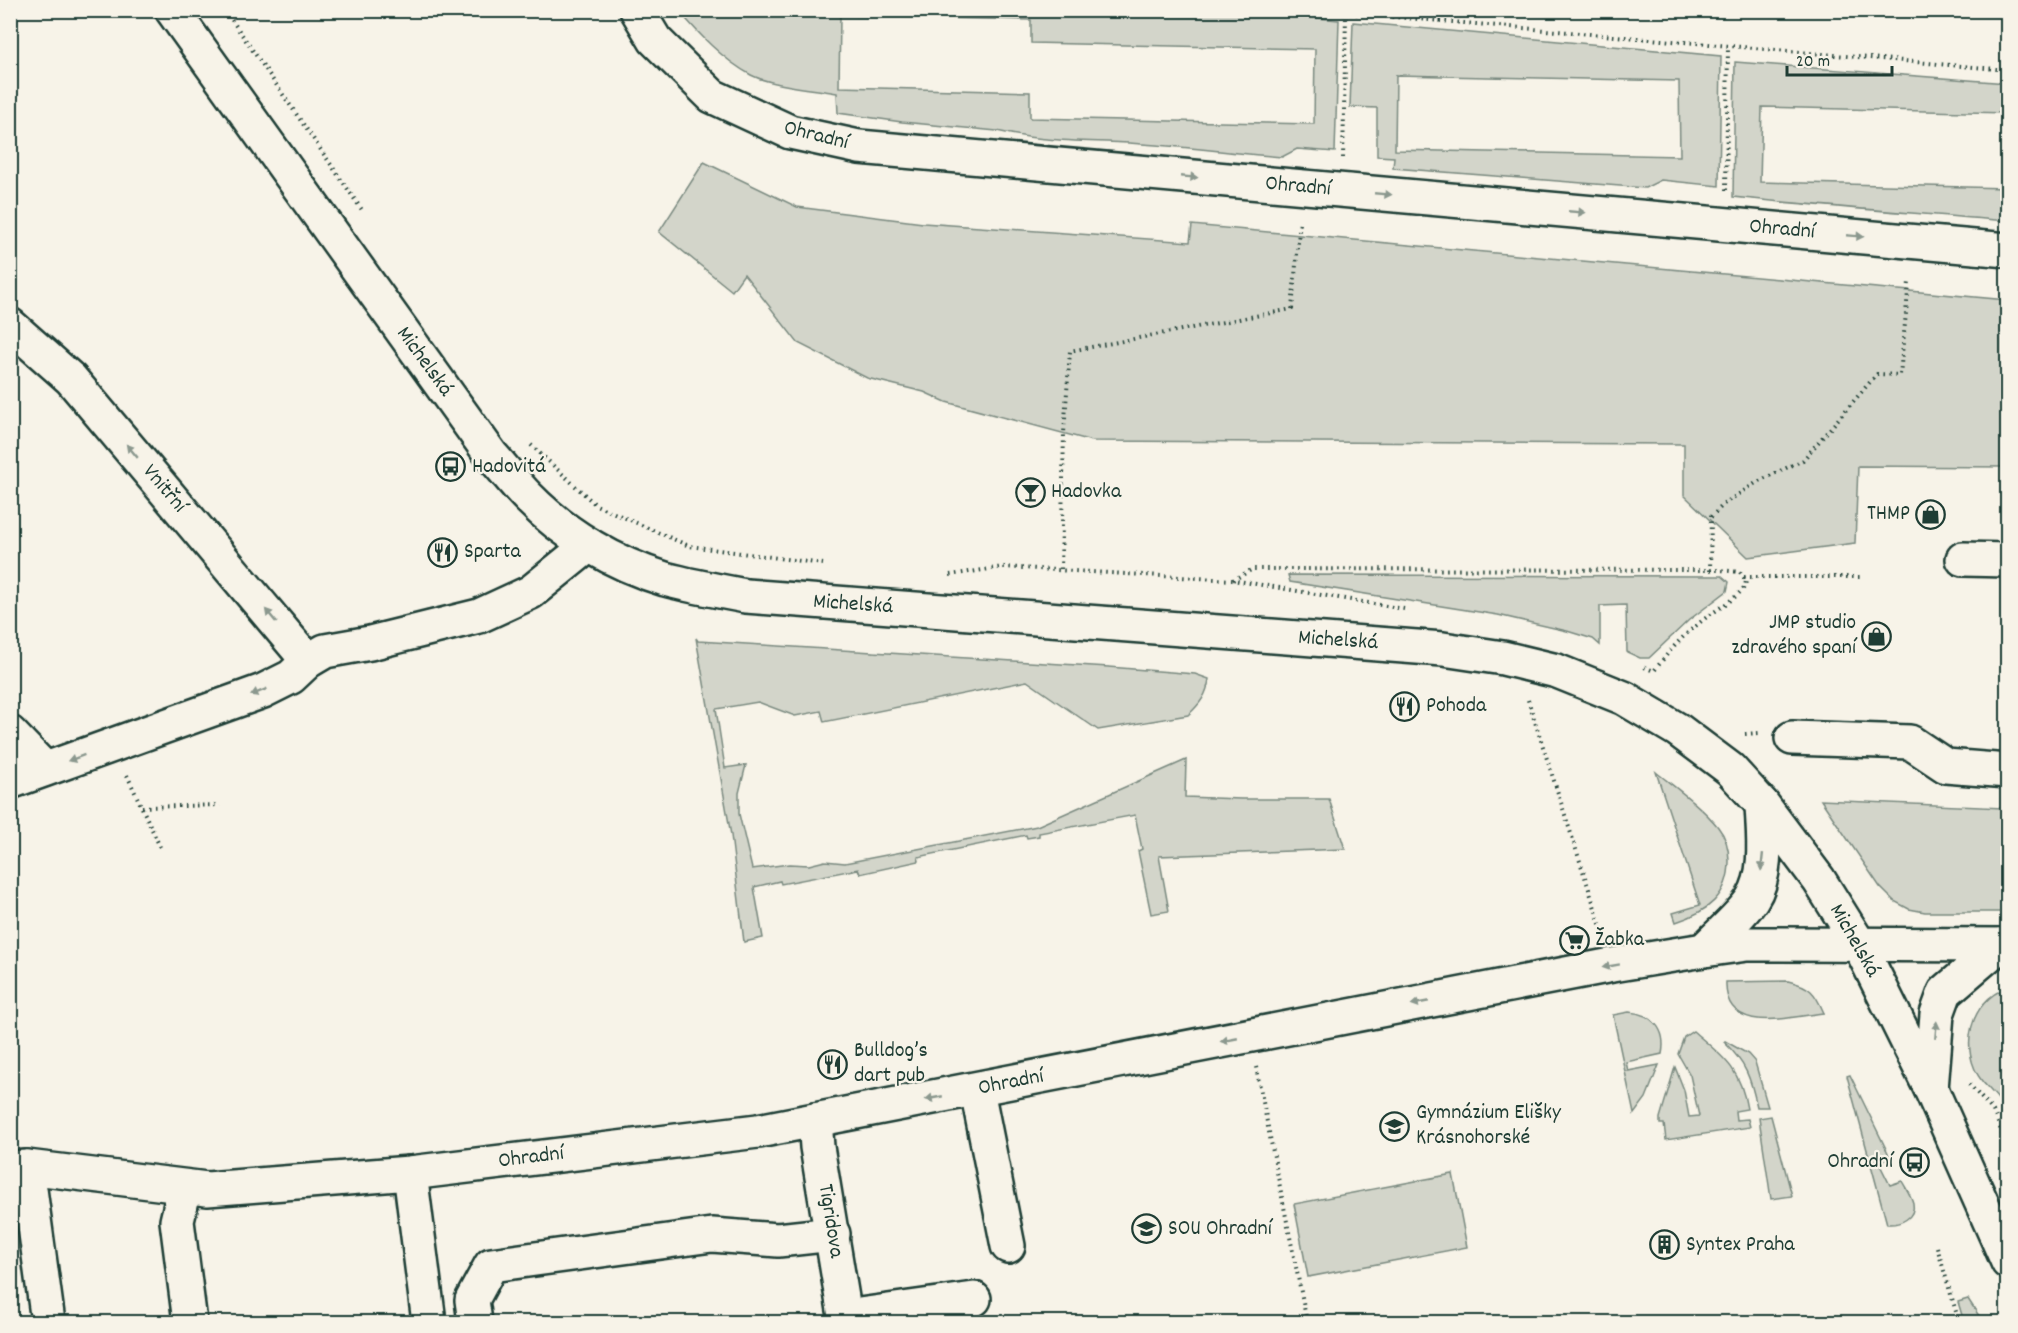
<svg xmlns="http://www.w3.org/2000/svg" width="2018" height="1333" font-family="Dekko,sans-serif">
<rect width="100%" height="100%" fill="#f7f3e8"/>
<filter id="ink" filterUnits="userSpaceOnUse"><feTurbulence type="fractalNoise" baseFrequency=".0167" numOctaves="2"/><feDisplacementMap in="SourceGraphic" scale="12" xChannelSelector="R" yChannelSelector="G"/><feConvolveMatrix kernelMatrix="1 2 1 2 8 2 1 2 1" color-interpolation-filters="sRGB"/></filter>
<g filter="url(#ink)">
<g fill="#d3d5ca" stroke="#79897f" stroke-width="1.5" fill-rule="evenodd">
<path d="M1241 11 1339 20 1335 152 1297 149 1282 157C1224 152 1165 144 1107 142 1070 141 1034 140 997 131L902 122 838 113 837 93C814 89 770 85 751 75 722 59 700 35 679 11ZM840 16 1031 20V43L1315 49 1314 124 1030 118V92L839 87Z"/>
<path d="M1353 22 1721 56 1719 186 1661 180 1645 188 1393 168 1394 157 1377 156V108L1350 107ZM1396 75 1679 81 1680 156 1395 150Z"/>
<path d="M1735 62 2007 83V113L1762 107 1760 182 2007 188V221C1916 213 1825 207 1733 197Z"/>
<polygon points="704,162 797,207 923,223 1190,242 1192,225 2007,300 2007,467 1858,466 1855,543 1748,557 1684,495 1684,444 1092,441 946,402 924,392 867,378 798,343 744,274 732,291 659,232"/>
<polygon points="1288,575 1722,576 1729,582 1727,591 1689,620 1649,658 1640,658 1627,652 1626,605 1600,606 1600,645 1593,639 1567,631 1498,615 1290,582"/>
<path d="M696 638 698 641 1109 667 1195 674 1209 679C1207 695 1200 704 1188 715L1098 730 1027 681 824 722 821 711 795 716 758 702 716 709 725 768 746 765 739 793V814L752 869 789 864 809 865 825 861 845 863 1037 826 1186 760 1185 797 1241 799H1329L1345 849 1159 856 1169 911 1151 914 1138 851 1142 849 1135 815 1039 833V836L1027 838 1026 835 918 857 919 861 860 874 858 869 781 884 780 881 754 887 763 938 744 942 731 835Z"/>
<path d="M1656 772C1677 789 1701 806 1718 827 1726 837 1729 849 1729 861 1729 896 1707 912 1676 922L1673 913 1700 905Z"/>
<polygon points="2005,779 2007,779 2007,912 1925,912 1909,909 1894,901 1880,887 1821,800 2003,808"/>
<path d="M1788 981C1810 986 1815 992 1824 1013 1789 1017 1724 1036 1726 982Z"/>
<path d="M2007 988H2008L2007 1113C2001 1099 1991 1092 1982 1081 1958 1050 1970 1000 2007 988Z"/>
<path d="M1629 1012C1652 1014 1667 1029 1662 1054L1626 1062 1628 1071 1659 1065 1646 1098 1634 1114 1613 1015Z"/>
<path d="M1693 1031C1723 1057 1740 1067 1747 1109L1735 1111 1736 1120 1748 1119 1750 1127 1666 1140 1664 1124H1660V1118L1675 1067 1684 1090 1689 1117 1699 1116 1690 1075 1678 1054 1684 1037Z"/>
<path d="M1725 1041 1748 1054 1755 1062 1768 1107H1757C1751 1079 1746 1063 1724 1042Z"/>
<path d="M1850 1075 1890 1157 1879 1163 1890 1185 1902 1181C1905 1187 1911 1195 1913 1203 1916 1218 1900 1225 1887 1224L1847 1076Z"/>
<polygon points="1771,1116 1792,1196 1771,1199 1759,1118"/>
<polygon points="1453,1174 1467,1247 1308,1277 1294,1204"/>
<polygon points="1968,1299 1983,1322 1964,1322 1958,1302"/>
</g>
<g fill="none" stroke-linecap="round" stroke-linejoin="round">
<defs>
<g id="minor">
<path d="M172 10 492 456C504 469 515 484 528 497 565 535 615 564 665 579 691 586 719 591 746 596L1443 649 1503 658 1557 671 1624 698 1678 730 1730 769 1762 804 1819 880 1859 944 1931 1089 2008 1262"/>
<polyline points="637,10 655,40 712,96 790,132 859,147 2008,250"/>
<polyline points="10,325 71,379 308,661"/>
<polyline points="1963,559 2008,560"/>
<polyline points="10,733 45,769"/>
<polyline points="1792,738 1910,742 1946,766 2008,771"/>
<polyline points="10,782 263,691 291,677 308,661 325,651 370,643 479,616 531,592 589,545"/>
<path d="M1704 950C1718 935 1741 916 1752 899 1769 873 1763 833 1762 804"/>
<polyline points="1931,1089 1937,1014 1945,992 2000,945"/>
<polyline points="977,1090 1008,1246"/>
<polyline points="815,1120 817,1147 846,1322"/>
<polyline points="27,1167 48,1322"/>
<polyline points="10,1168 27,1167 207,1189 410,1173 758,1131 1612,965 1704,950 1747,944 1779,944 2008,945"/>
<polyline points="410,1173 429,1322"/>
<polyline points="185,1187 177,1221 190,1322"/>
<polyline points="845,1317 974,1299"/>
<polyline points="475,1322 472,1300 491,1265 712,1235 778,1240 833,1234"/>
</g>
</defs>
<use href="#minor" stroke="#1f3d34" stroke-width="38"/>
<g stroke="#1f3d34" stroke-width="4" stroke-dasharray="1.5 4.5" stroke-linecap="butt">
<polyline points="225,10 362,210"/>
<polyline points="1314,10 2008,70"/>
<polyline points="1343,158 1346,15"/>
<polyline points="1726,190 1728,47"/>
<polyline points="531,445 596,505 689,546 823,564"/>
<polyline points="1061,569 1064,433 1070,351 1292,309 1300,220"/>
<polyline points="1710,571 1711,517 1725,503 1759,481 1803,460 1877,374 1900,375 1909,282"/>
<polyline points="950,575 1003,567 1233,580 1404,609"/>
<polyline points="1744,577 1864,577"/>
<path d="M1233 580 1253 569 1720 570 1740 572 1746 581 1745 586C1735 601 1711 612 1697 625 1680 638 1667 654 1654 671L1644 667"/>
<polyline points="1528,700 1603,933"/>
<polyline points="1745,734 1759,733"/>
<polyline points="127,775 160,847"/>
<polyline points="142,807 220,805"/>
<polyline points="1256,1067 1307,1322"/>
<polyline points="1969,1084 1993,1111 2008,1147"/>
<polyline points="1937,1247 1959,1322"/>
</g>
<use href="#minor" stroke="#f7f3e8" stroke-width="33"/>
</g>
<defs><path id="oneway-solid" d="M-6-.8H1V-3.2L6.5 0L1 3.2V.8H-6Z" transform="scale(1.5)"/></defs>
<g fill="#8b988e">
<use href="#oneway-solid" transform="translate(1189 177) rotate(5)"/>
<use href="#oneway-solid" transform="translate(1383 194) rotate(5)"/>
<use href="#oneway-solid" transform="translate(1577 212) rotate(5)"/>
<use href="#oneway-solid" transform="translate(1855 236) rotate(5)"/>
<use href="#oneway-solid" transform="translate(132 451) rotate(-130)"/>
<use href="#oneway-solid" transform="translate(271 616) rotate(-130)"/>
<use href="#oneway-solid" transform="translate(259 692) rotate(158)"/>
<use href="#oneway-solid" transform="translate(76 758) rotate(160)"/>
<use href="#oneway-solid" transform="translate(1762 862) rotate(96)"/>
<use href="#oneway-solid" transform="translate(1611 966) rotate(170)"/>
<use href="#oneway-solid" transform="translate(1420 1003) rotate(169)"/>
<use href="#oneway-solid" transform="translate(1936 1030) rotate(-85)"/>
<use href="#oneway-solid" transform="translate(1229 1040) rotate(169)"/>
<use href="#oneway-solid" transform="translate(934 1098) rotate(169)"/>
</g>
</g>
<defs>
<symbol id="bus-ring" viewBox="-11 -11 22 22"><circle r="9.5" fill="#f7f3e8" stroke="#1f3d34" stroke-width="1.5"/><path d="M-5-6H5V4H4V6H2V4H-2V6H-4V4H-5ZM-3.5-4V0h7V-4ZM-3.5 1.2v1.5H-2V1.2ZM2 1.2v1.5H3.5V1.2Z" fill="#1f3d34"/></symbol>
<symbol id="bar-ring" viewBox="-11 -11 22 22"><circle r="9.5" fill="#f7f3e8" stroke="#1f3d34" stroke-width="1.5"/><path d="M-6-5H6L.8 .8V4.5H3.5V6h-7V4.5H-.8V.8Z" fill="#1f3d34"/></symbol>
<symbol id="shop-ring" viewBox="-11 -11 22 22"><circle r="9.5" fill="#f7f3e8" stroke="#1f3d34" stroke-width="1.5"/><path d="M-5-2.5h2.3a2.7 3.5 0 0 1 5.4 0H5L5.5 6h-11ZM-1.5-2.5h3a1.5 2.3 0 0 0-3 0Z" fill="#1f3d34"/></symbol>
<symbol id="restaurant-ring" viewBox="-11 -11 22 22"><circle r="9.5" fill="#f7f3e8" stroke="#1f3d34" stroke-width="1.5"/><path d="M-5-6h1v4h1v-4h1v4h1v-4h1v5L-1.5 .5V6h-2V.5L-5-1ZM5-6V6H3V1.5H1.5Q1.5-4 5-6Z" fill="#1f3d34"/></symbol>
<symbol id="supermarket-ring" viewBox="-11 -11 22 22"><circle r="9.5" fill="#f7f3e8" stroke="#1f3d34" stroke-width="1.5"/><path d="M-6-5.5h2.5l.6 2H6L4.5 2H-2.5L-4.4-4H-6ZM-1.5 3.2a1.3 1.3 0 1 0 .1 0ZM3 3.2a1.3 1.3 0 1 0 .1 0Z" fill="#1f3d34"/></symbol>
<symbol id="school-ring" viewBox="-11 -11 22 22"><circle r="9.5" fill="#f7f3e8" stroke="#1f3d34" stroke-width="1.5"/><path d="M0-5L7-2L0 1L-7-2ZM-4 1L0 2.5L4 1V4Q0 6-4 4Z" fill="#1f3d34"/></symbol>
<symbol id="building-ring" viewBox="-11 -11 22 22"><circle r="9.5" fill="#f7f3e8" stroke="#1f3d34" stroke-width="1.5"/><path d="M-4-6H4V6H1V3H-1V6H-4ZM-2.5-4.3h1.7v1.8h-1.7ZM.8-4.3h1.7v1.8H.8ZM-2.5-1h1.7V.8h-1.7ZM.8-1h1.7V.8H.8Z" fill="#1f3d34"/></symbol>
</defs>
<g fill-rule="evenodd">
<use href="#bus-ring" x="434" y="450" width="33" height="33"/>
<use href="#bar-ring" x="1014" y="476" width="33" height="33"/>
<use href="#shop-ring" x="1914" y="498" width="33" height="33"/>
<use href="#restaurant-ring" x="426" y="536" width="33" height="33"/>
<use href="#shop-ring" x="1860" y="620" width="33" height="33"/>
<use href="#restaurant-ring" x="1388" y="690" width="33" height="33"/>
<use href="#supermarket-ring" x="1558" y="924" width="33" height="33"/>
<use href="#restaurant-ring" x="816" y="1048" width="33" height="33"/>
<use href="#school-ring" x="1378" y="1110" width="33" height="33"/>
<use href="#bus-ring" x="1898" y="1146" width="33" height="33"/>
<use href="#school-ring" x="1130" y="1212" width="33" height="33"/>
<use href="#building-ring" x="1648" y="1228" width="33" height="33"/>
</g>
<g text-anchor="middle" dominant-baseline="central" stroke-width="4.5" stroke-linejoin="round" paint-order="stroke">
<g font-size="22" fill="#1f3d34" stroke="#f7f3e8">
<text transform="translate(816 136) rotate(14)">Ohradní</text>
<text transform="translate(1298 187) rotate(5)">Ohradní</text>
<text transform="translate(1782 230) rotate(5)">Ohradní</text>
<text transform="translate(424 362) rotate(54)">Michelská</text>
<text transform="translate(164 489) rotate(50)">Vnitřní</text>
<text transform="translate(853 605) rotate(4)">Michelská</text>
<text transform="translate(1338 641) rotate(4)">Michelská</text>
<text transform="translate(1854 941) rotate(60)">Michelská</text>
<text transform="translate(1011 1083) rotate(-11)">Ohradní</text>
<text transform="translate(531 1158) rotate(-7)">Ohradní</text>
<text transform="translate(830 1221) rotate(81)">Tigridova</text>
</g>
<g font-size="22" fill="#1f3d34" stroke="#f7f3e8" text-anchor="start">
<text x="472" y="467">Hadovitá</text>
<text x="1051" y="492">Hadovka</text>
<text x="1910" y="514" text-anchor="end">THMP</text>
<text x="464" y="552">Sparta</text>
<text x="1856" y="623" text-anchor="end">JMP studio<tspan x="1856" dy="25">zdravého spaní</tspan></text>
<text x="1426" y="706">Pohoda</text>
<text x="1595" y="940">Žabka</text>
<text x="854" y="1051">Bulldog’s<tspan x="854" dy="25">dart pub</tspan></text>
<text x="1416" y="1113">Gymnázium Elišky<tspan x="1416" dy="25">Krásnohorské</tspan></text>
<text x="1893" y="1162" text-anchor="end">Ohradní</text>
<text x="1168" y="1229">SOU Ohradní</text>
<text x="1686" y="1245">Syntex Praha</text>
</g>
</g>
<rect width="2018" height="1333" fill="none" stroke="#f7f3e8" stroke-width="36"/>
<rect x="18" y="18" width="1982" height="1297" fill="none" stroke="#1f3d34" stroke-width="2" filter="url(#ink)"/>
<path d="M1787 66v9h105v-9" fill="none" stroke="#1f3d34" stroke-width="3"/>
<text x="1796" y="66" font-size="18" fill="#1f3d34" stroke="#f7f3e8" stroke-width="4.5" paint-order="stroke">20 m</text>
</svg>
